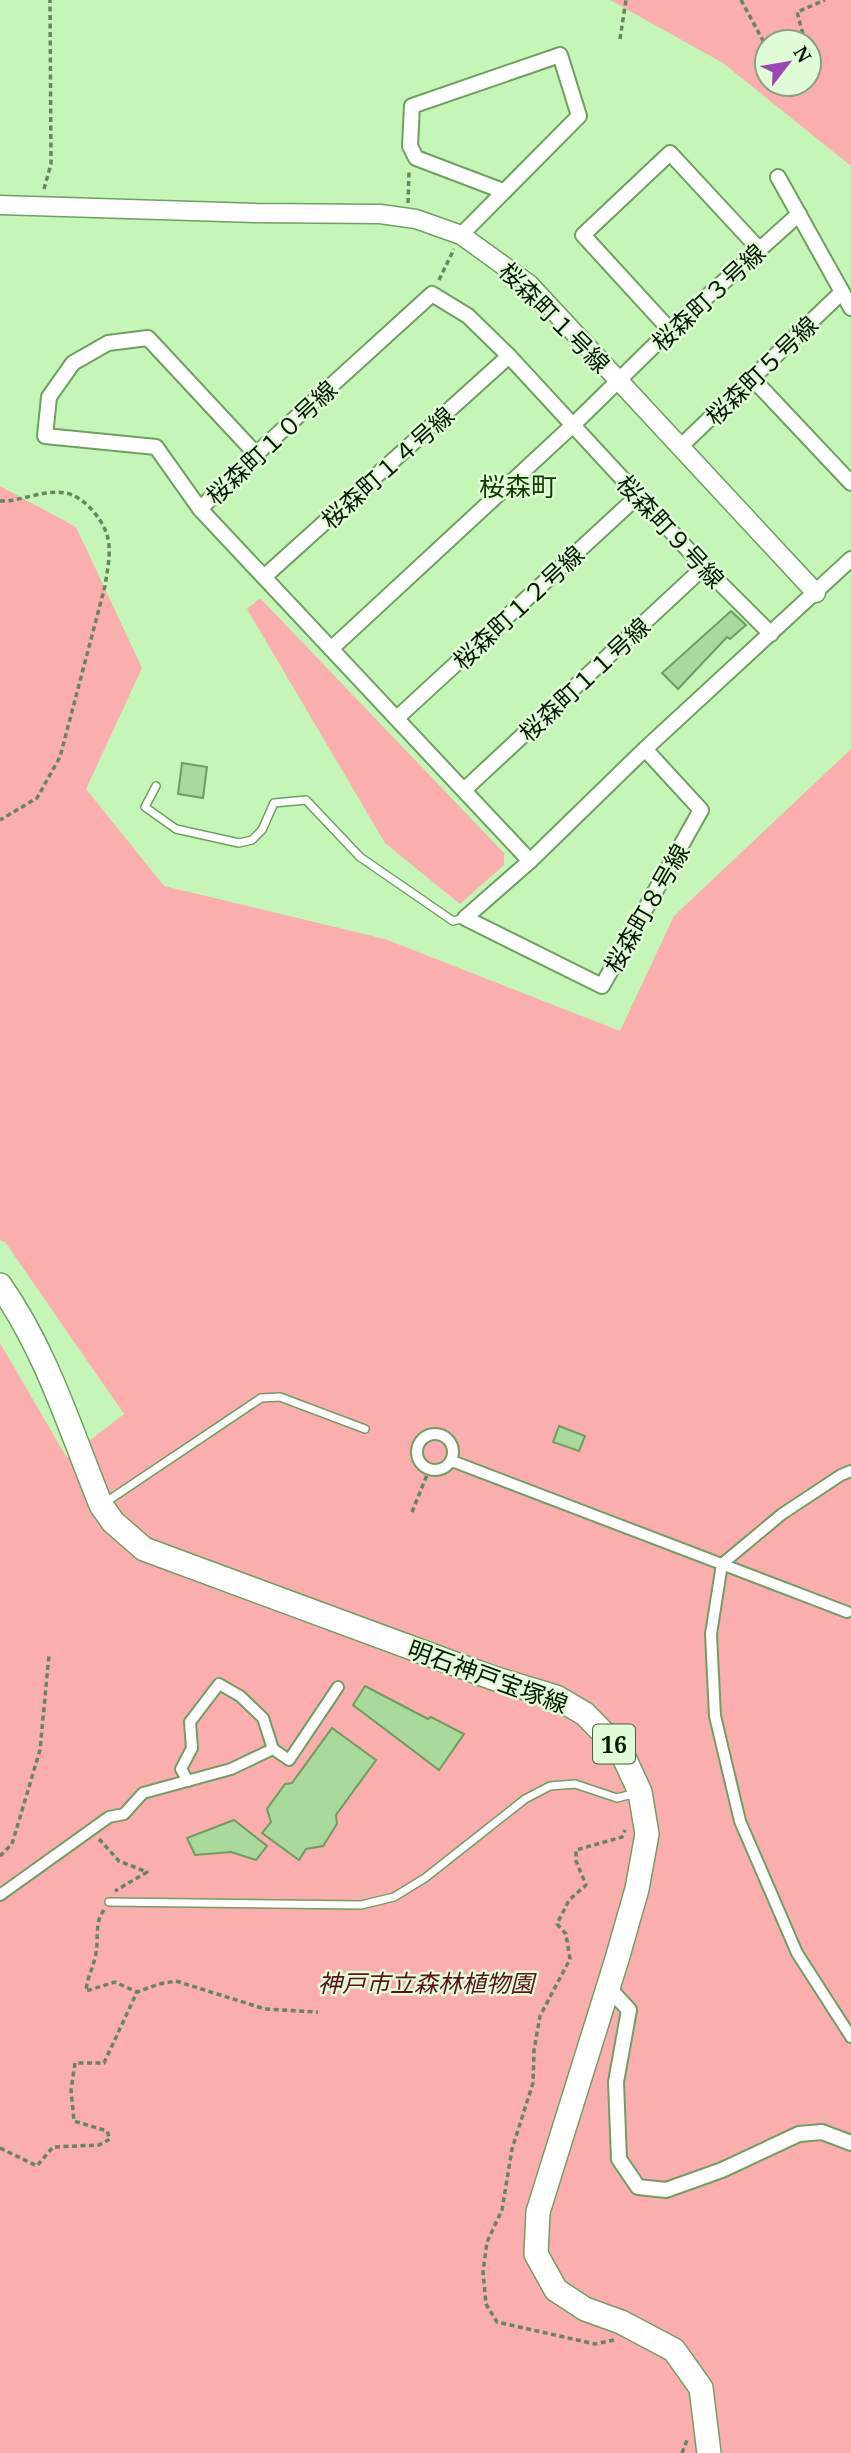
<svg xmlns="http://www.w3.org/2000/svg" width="851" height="2453" font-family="'Noto Serif','Noto Sans JP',serif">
<rect width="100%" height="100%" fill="#c5f6b7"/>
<g fill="#fbaeae" fill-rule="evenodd">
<path d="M610 0H851V166L723 63ZM767 42H809V84H767Z"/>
<polygon points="0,486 76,527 142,668 86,789 164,886 385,939 620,1031 674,916 851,749 851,2453 0,2453 0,1343 67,1458 124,1414 5,1242 0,1240"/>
<polygon points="260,598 504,853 504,865 460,904 385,843 247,609"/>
</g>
<g fill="#a9d99b" stroke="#6e9c61" stroke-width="2">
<polygon points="731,611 746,625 730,639 727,637 678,689 662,673"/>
<polygon points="182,763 207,767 203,798 178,794"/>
<polygon points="559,1426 585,1436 579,1451 553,1442"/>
<polygon points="365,1686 428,1719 431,1717 464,1734 439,1770 353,1705"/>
<polygon points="332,1728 376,1760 336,1815 337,1824 323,1846 306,1849 299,1860 262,1833 271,1822 267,1809 285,1784 292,1783"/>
<polygon points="234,1820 267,1846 256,1860 231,1852 195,1855 187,1838"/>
</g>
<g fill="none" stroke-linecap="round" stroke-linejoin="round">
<defs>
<g id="service">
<polyline points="156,786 145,807 176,829 239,843 252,840 262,830 274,803 306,800 360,857 453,921 465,918"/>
<polyline points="103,1504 261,1398 280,1397 365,1429"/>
<polyline points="109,1902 361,1905 394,1897 425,1878 525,1799 550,1786 575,1784 617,1798 636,1793"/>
</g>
<g id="pedestrian">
<circle cx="435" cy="1452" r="18"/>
<polyline points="452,1461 847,1612"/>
<polyline points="851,1471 841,1475 782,1514 722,1564 711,1634 715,1716 740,1821 797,1953 851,2037"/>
<polyline points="188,1781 181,1769 192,1748 190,1722 219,1684 240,1696 263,1718 273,1749"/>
<polyline points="0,1895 109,1817 124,1814 143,1793 231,1769 273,1749 289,1760 338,1687"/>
</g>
<g id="minor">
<polyline points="778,177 851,308"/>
<polyline points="461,235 579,116 560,55 412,106 410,146 416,158 503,191"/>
<polyline points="670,330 583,235 670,153 759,249"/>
<polyline points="752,378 851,483"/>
<polyline points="680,447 842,292"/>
<polyline points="200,509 156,447 45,436 49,397 73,363 108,343 148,338 256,454"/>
<polyline points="264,577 509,356"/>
<polyline points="331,649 573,425 670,330 799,214"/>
<polyline points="397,718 639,495"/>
<polyline points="645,749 701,810 602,986 465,918 530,861 645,749 851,559"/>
<polyline points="464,790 704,567"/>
<polyline points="530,861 200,509 256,454 432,294 468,316 509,356 704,567 771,634"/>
<polyline points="607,1986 629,2010 616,2082 619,2159 638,2187 666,2190 722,2170 799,2134 822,2132 851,2143"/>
</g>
<polyline id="tertiary" points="0,205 256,213 380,214 416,219 461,235 529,284 816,593"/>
<path id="primary" d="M0 1285C47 1352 70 1429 101 1505L113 1522 144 1549 493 1678 556 1697 585 1714 621 1751 640 1792 647 1834 637 1889 617 1959 538 2212 536 2254 556 2290 585 2309 621 2322 674 2350 701 2388 709 2453"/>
</defs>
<use href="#service" stroke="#719e63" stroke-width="10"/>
<use href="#pedestrian" stroke="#719e63" stroke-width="14"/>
<use href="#minor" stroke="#719e63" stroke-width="18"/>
<use href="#tertiary" stroke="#719e63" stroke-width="21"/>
<use href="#primary" stroke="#719e63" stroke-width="26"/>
<g stroke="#66875d" stroke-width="3.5" stroke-dasharray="5 3.5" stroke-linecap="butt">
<polyline points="741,0 767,48"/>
<polyline points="620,39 626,0"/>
<polyline points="805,42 797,12 825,0"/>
<polyline points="809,55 812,65 809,83"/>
<polyline points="792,84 798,90 807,84"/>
<polyline points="44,189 51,164 50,0"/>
<polyline points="408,203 409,172"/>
<polyline points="439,280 454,249"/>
<path d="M0 501C20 502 44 489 65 493 75 494 86 503 92 510 115 536 110 554 105 586L60 757 37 798 0 820"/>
<polyline points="412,1512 429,1470"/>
<polyline points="99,1839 119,1861 147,1872 115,1891"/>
<polyline points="0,1856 12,1844 40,1750 49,1655"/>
<path d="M104 1910C94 1923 99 1938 96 1953 94 1966 87 1977 86 1991L115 1982 137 1992"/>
<polyline points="0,2148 37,2166 53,2147 99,2145 110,2139 107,2131 74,2121 71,2090 75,2063 104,2063 137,1992 159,1984 176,1981 265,2009 318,2012"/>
<polyline points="614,2340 595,2344 497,2322 486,2304 483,2272 487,2242 502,2210 512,2149 533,2083 534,2050 540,2016 570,1959 566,1934 557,1924 569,1900 586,1885 576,1861 576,1850 622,1837 625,1830"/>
<polyline points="682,2453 687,2440"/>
</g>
<use href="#service" stroke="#fff" stroke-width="7"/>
<use href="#pedestrian" stroke="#fff" stroke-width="10"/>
<use href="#minor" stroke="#fff" stroke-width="14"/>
<use href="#tertiary" stroke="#fff" stroke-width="18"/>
<use href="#primary" stroke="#fff" stroke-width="23"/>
</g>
<g text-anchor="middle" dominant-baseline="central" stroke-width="5" stroke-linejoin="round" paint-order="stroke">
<rect fill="#e0fdd7" stroke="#485d43" stroke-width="2" x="593" y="1724.5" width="42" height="39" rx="5"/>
<g font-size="23" font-weight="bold" fill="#071803">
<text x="614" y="1744">16</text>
</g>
<g font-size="24" fill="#071803" stroke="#e0fdd7">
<text transform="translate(708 297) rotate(-43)">桜森町３号線</text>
<text transform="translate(555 317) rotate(45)">桜森町１号線</text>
<text transform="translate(761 370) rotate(-44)">桜森町５号線</text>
<text transform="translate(271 442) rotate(-43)">桜森町１０号線</text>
<text transform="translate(387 467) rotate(-42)">桜森町１４号線</text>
<text transform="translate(671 531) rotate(47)">桜森町９号線</text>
<text transform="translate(518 607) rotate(-43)">桜森町１２号線</text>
<text transform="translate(584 679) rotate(-43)">桜森町１１号線</text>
<text transform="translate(646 908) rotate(-60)">桜森町８号線</text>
<text transform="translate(488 1676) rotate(20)">明石神戸宝塚線</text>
</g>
<g font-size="24" font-style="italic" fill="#5e111c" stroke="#e0fdd7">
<text x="426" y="1982">神戸市立森林植物園</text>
</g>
<g font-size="26" fill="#0f3a00" stroke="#e0fdd7">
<text x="518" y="486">桜森町</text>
</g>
</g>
<g transform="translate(788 63) rotate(59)"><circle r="33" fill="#e0fdd7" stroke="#89a182" stroke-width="2"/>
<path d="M0-5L12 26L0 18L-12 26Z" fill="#9d47b4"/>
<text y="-10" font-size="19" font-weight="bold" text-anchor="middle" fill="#071803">N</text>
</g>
</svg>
